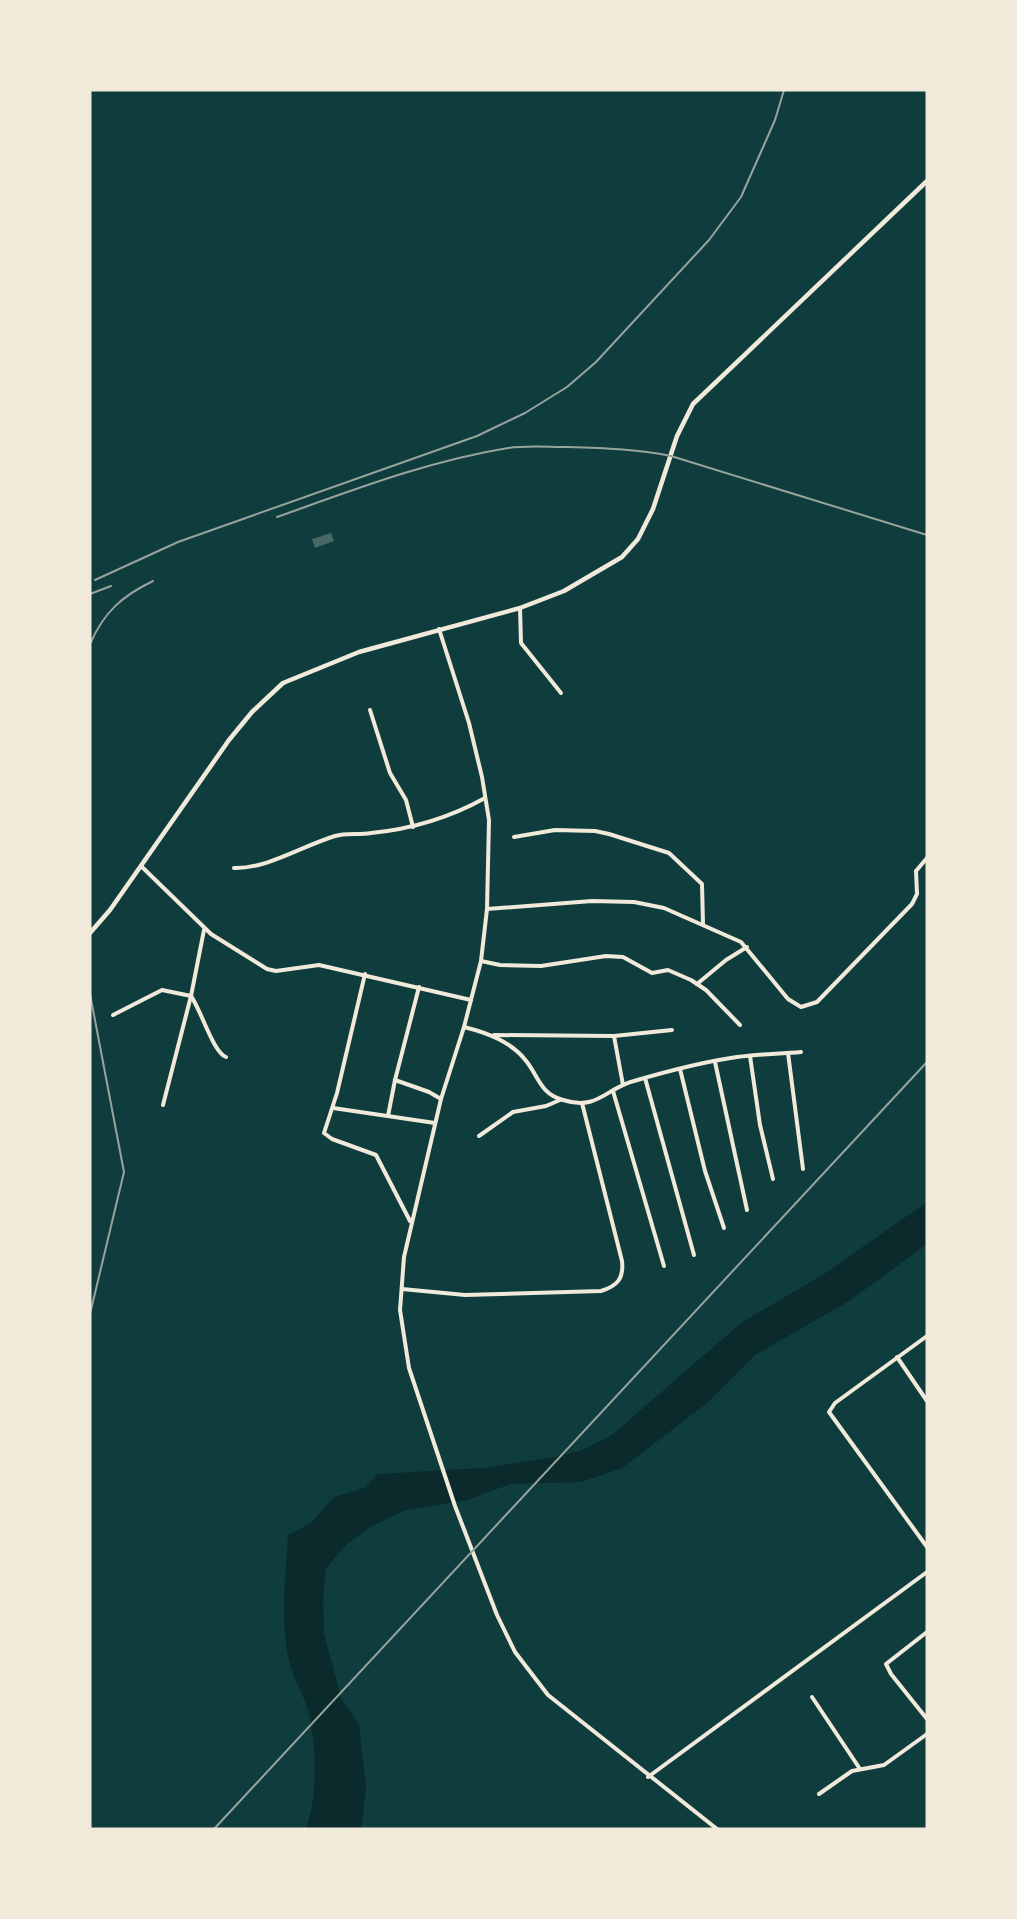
<svg xmlns="http://www.w3.org/2000/svg" width="1017" height="1919" font-family="Quicksand,sans-serif">
<rect width="100%" height="100%" fill="#0f3d3e"/>
<path fill="#0a2a2b" d="M927 1202V1244L849 1301 755 1355 706 1404 622 1468 581 1482 511 1484 467 1500 406 1510 372 1526 347 1544 326 1568 323 1599 324 1633 341 1698 359 1725 366 1787 362 1824 360 1829H306C318 1794 317 1747 308 1711 304 1695 294 1680 290 1664 279 1622 286 1577 288 1535L311 1523 334 1497 364 1488 378 1474 483 1468 549 1458 580 1451 612 1435 741 1323 824 1274Z"/>
<polygon fill="#486865" points="331,533 334,541 315,548 312,539"/>
<g fill="none" stroke-linecap="round" stroke-linejoin="round">
<g stroke="#f1e9da" stroke-width="4">
<polyline points="520,608 521,643 561,693"/>
<polyline points="439,629 469,723 482,777 489,820 487,909 481,961 464,1027 441,1099 404,1257 400,1310 409,1368 455,1506 497,1615 515,1652 548,1695 717,1829"/>
<polyline points="370,710 390,773 406,800 413,827"/>
<polyline points="514,837 555,830 595,831 609,834 669,853 702,884 703,924"/>
<polyline points="141,866 211,934 267,969 276,971 319,965 471,1000"/>
<path d="M234 868C267 869 302 846 335 836 346 833 359 835 371 833 413 829 449 818 485 798"/>
<polyline points="487,909 592,901 634,902 664,908 741,942 788,999 801,1007 817,1002 912,904 917,894 916,871 927,858"/>
<polyline points="481,961 500,965 541,966 606,956 623,957 652,973 668,970 691,980 706,990 740,1025"/>
<polyline points="365,974 337,1093 324,1133 332,1139 376,1155 410,1221"/>
<polyline points="697,984 726,960 747,947"/>
<polyline points="419,987 395,1080 429,1092 441,1099"/>
<path d="M113 1015 162 990 191 996C202 1012 213 1052 226 1057"/>
<path d="M464 1027C488 1033 512 1042 527 1062 539 1078 541 1094 563 1100 598 1111 606 1088 634 1081 668 1071 702 1062 737 1057 758 1054 780 1054 801 1052"/>
<polyline points="494,1035 614,1036 623,1085"/>
<polyline points="614,1036 672,1030"/>
<polyline points="788,1053 803,1169"/>
<polyline points="750,1056 760,1125 773,1179"/>
<polyline points="715,1062 747,1210"/>
<polyline points="680,1069 705,1171 724,1228"/>
<polyline points="645,1078 694,1255"/>
<polyline points="613,1091 664,1266"/>
<polyline points="163,1105 191,996 204,930"/>
<polyline points="333,1108 435,1123"/>
<polyline points="388,1116 395,1080"/>
<polyline points="479,1136 513,1112 546,1106 560,1100"/>
<path d="M402 1289 465 1295 601 1291C617 1286 624 1279 622 1261L582 1103"/>
<polyline points="927,1336 835,1403 829,1412 927,1547"/>
<polyline points="897,1357 927,1401"/>
<polyline points="927,1632 886,1664 891,1674 927,1719"/>
<polyline points="812,1697 860,1769"/>
<polyline points="648,1777 927,1572"/>
<polyline points="819,1794 852,1771 884,1765 927,1734"/>
</g>
<polyline stroke="#f1e9da" stroke-width="4.5" points="90,933 110,910 229,740 252,712 283,683 359,652 520,608 564,591 622,557 638,539 653,509 677,436 693,404 927,181"/>
<g stroke="#97a49c" stroke-width="2">
<path d="M277 517C353 490 428 461 508 448 527 445 548 447 567 447 602 448 637 449 671 456L927 535"/>
<polyline points="95,580 178,542 477,436 525,413 567,387 596,362 709,240 741,197 775,120 784,90"/>
<polyline points="90,594 111,586"/>
<path d="M90 644C104 612 122 596 153 581"/>
<polyline points="90,994 124,1172 90,1314"/>
<polyline points="214,1829 927,1062"/>
</g>
</g>
<rect width="1017" height="1919" fill="none" stroke="#f1e9da" stroke-width="183"/>
</svg>
